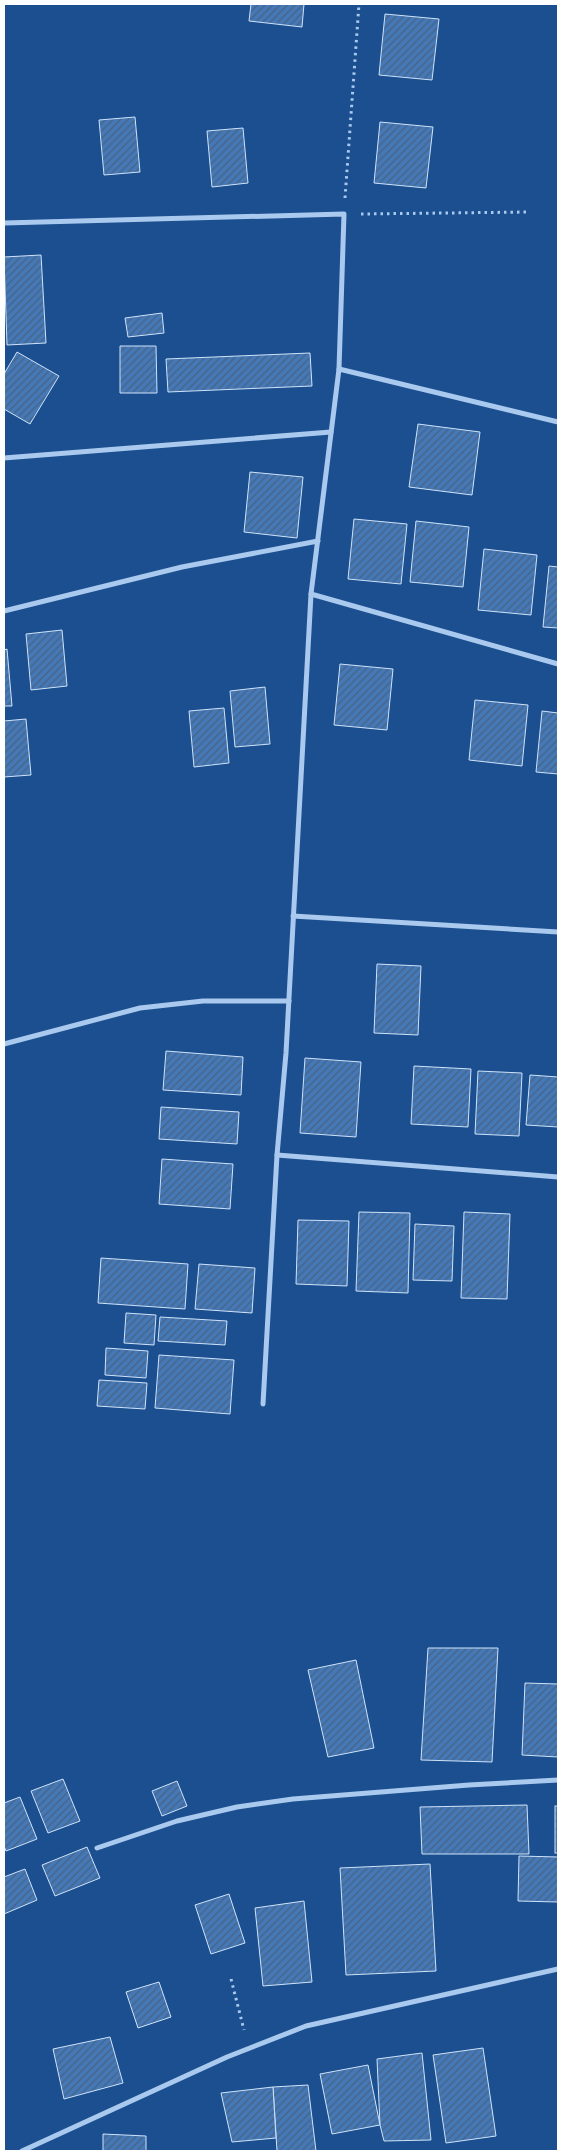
<svg xmlns="http://www.w3.org/2000/svg" width="562" height="2155" font-family="Karla,sans-serif">
<defs>
<pattern id="building-hatch" width="6" height="6" patternUnits="userSpaceOnUse" patternTransform="scale(1.25)"><rect width="6" height="6" fill="#4478b7"/><path d="M-1 1l2-2M0 6l6-6M5 7l2-2" fill="none" stroke="#486282"/></pattern>
</defs>
<rect width="100%" height="100%" fill="#1b4f8f"/>
<g fill="url(#building-hatch)" stroke="#cfe3fa">
<polygon points="251,4 304,4 302,27 249,21"/>
<polygon points="385,14 439,19 432,80 379,75"/>
<polygon points="135,117 140,172 104,175 99,120"/>
<polygon points="380,122 433,127 426,188 374,183"/>
<polygon points="243,128 248,183 212,187 207,131"/>
<polygon points="41,255 46,343 7,345 4,257"/>
<polygon points="162,313 164,333 128,337 125,318"/>
<polygon points="120,346 156,346 157,393 120,393"/>
<polygon points="17,352 59,376 30,424 4,409 4,374"/>
<polygon points="310,353 312,386 168,392 166,359"/>
<polygon points="418,424 480,432 472,495 409,487"/>
<polygon points="250,472 303,477 297,538 244,532"/>
<polygon points="354,519 407,524 401,584 348,579"/>
<polygon points="416,521 469,527 463,587 410,582"/>
<polygon points="484,549 537,555 531,615 478,610"/>
<polygon points="549,566 558,567 558,628 543,627"/>
<polygon points="62,630 67,686 31,690 26,634"/>
<polygon points="7,649 12,706 4,706 4,650"/>
<polygon points="340,664 393,669 387,730 334,725"/>
<polygon points="265,687 270,744 235,747 230,691"/>
<polygon points="475,700 528,705 522,766 469,760"/>
<polygon points="224,708 229,763 194,767 189,711"/>
<polygon points="542,711 558,713 558,774 536,772"/>
<polygon points="26,719 31,775 4,777 4,721"/>
<polygon points="377,964 421,966 418,1035 374,1033"/>
<polygon points="166,1051 243,1057 241,1095 163,1090"/>
<polygon points="305,1058 361,1062 356,1137 300,1133"/>
<polygon points="414,1066 471,1069 468,1127 411,1124"/>
<polygon points="478,1071 522,1073 519,1136 475,1134"/>
<polygon points="530,1075 558,1077 558,1127 526,1125"/>
<polygon points="161,1107 239,1112 237,1144 159,1139"/>
<polygon points="162,1159 233,1164 230,1209 159,1204"/>
<polygon points="359,1212 410,1213 408,1293 356,1291"/>
<polygon points="464,1212 510,1214 507,1299 461,1298"/>
<polygon points="298,1220 349,1221 347,1286 296,1284"/>
<polygon points="415,1224 454,1226 452,1281 413,1280"/>
<polygon points="101,1258 188,1264 185,1309 98,1303"/>
<polygon points="199,1264 255,1268 252,1313 195,1309"/>
<polygon points="126,1313 156,1315 154,1345 124,1343"/>
<polygon points="160,1317 227,1321 225,1345 158,1341"/>
<polygon points="106,1348 148,1351 146,1378 105,1375"/>
<polygon points="159,1355 234,1360 230,1414 155,1408"/>
<polygon points="99,1380 147,1383 145,1409 97,1406"/>
<polygon points="428,1648 498,1648 492,1762 421,1760"/>
<polygon points="356,1660 374,1748 328,1757 308,1670"/>
<polygon points="525,1683 558,1684 558,1757 522,1755"/>
<polygon points="63,1779 80,1821 48,1833 31,1791"/>
<polygon points="177,1781 187,1806 162,1816 152,1791"/>
<polygon points="20,1797 37,1839 6,1851 4,1846 4,1803"/>
<polygon points="527,1805 529,1854 422,1854 420,1807"/>
<rect x="555" y="1806" width="3" height="47"/>
<polygon points="87,1847 100,1878 55,1896 42,1865"/>
<polygon points="519,1856 558,1857 558,1902 518,1901"/>
<polygon points="430,1864 436,1971 346,1975 340,1868"/>
<polygon points="25,1869 37,1900 4,1914 4,1877"/>
<polygon points="229,1894 245,1943 211,1954 195,1905"/>
<polygon points="304,1901 312,1982 263,1986 255,1908"/>
<polygon points="159,1982 171,2017 138,2028 126,1992"/>
<polygon points="110,2037 123,2083 64,2099 53,2049"/>
<polygon points="483,2048 496,2136 446,2143 433,2055"/>
<polygon points="422,2053 431,2140 384,2141 380,2125 377,2059"/>
<polygon points="368,2065 380,2125 332,2134 320,2074"/>
<polygon points="308,2085 316,2151 277,2151 273,2087"/>
<polygon points="273,2087 276,2138 232,2142 221,2093"/>
<polygon points="103,2134 146,2136 146,2151 103,2151"/>
</g>
<g fill="none" stroke-linecap="round" stroke-linejoin="round">
<g stroke="#a9c9ee" stroke-width="3" stroke-dasharray="2.5 4" stroke-linecap="butt">
<polyline points="345,198 359,4"/>
<polyline points="361,214 529,212"/>
<polyline points="231,1979 244,2030"/>
</g>
<g stroke="#a9c9ee" stroke-width="5">
<polyline points="4,223 344,214 339,369 311,594 558,664"/>
<polyline points="339,369 558,422"/>
<polyline points="4,458 331,432"/>
<polyline points="4,611 182,567 318,541"/>
<polyline points="293,916 558,932"/>
<polyline points="4,1044 140,1008 203,1001 289,1001"/>
<polyline points="277,1155 558,1177"/>
<polyline points="263,1404 277,1155 286,1053 311,594"/>
<polyline points="97,1848 177,1821 237,1807 293,1799 469,1785 558,1780"/>
<polyline points="22,2151 227,2057 306,2026 558,1969"/>
</g>
</g>
<rect width="562" height="2155" fill="none" stroke="#ffffff" stroke-width="10"/>
</svg>
